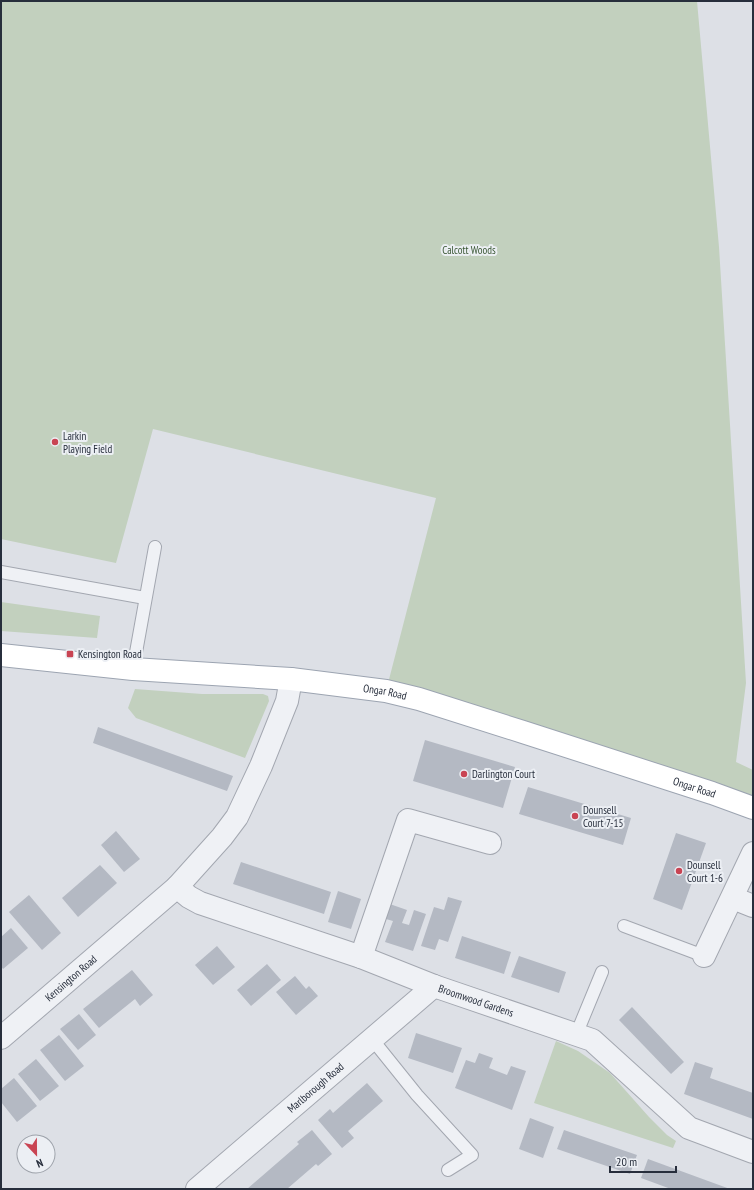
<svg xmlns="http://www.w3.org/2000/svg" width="754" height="1190" font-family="'PT Sans Narrow',sans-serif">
<rect width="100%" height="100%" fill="#dde0e6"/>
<g fill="#c2d0be">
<polygon points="1,1 697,1 719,247 746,683 736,762 753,770 753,808 386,691 436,498 153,429 116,563 1,539"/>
<polygon points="1,602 100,616 97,638 1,631"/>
<polygon points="135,689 202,694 263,694 268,696 269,701 245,758 136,718 128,708"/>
<polygon points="556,1041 578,1051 610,1073 649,1117 667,1135 676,1141 673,1148 534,1103"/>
</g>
<g fill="#b4b9c3">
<polygon points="98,727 233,776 227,791 93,743"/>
<polygon points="425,740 515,767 503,808 413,781"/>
<polygon points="528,787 631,818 623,845 519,814"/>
<polygon points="116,831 140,859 124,872 101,845"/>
<polygon points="676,833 706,843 682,910 653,899"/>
<polygon points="241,862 331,892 324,914 233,884"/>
<polygon points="100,865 117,883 78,917 62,898"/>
<polygon points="338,891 361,899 351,929 328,922"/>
<polygon points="29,895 61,933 42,950 9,912"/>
<polygon points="448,897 462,901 448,942 439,939 435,950 421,946 434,907 444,910"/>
<polygon points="384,902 407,910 402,923 409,925 414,910 426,914 413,951 385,942 393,921 379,917"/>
<polygon points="11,928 28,948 3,969 1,966 1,937"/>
<polygon points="462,936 511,952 504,974 455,958"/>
<polygon points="217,946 235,967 213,985 195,965"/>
<polygon points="519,956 566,972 559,993 511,977"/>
<polygon points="267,964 281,980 251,1006 237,990"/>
<polygon points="132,970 153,995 140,1006 135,999 99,1028 83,1009"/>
<polygon points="295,976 306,989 309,986 318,996 296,1015 276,992"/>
<polygon points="632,1007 684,1062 671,1074 619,1020"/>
<polygon points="79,1014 96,1035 78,1050 60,1029"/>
<polygon points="416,1033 462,1048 453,1073 408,1058"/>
<polygon points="59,1035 84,1066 65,1081 40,1050"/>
<polygon points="479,1053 493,1058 489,1068 507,1075 511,1066 526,1071 512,1110 455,1088 466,1060 475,1063"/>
<polygon points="36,1059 59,1086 40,1101 18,1074"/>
<polygon points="695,1062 713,1068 710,1078 753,1093 753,1119 684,1094"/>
<polygon points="14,1078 37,1106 17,1122 1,1102 1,1089"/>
<polygon points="367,1083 383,1101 348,1131 354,1138 342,1148 318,1120 330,1109 333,1113"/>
<polygon points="530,1118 554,1127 543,1158 519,1149"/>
<polygon points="312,1130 332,1154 318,1166 316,1164 287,1189 247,1189 299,1144 297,1142"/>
<polygon points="564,1130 637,1155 630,1174 557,1149"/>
<polygon points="648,1159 730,1189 671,1189 641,1178"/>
</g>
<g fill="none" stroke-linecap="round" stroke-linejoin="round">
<defs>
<g id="lane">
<polyline points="1,572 145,598"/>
<polyline points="133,669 155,547"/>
<polyline points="624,926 704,956"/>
<polyline points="576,1035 602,972"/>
<polyline points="372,1039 417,1095 472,1155 448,1170"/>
</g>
<g id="street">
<path id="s1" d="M177 887 189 897 200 903 361 957 434 986 592 1040 689 1128 753 1152"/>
<polyline points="733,898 753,906"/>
<polyline points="704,956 753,853"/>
<polyline points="361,957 408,820 490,843"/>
<path id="s2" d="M1 1038 177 887 222 837 237 817 261 766 287 701 291 679"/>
<path id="s3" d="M197 1189 434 986"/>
</g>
<g id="primary">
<path id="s4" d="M1 655 133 669 291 679 386 691 419 699 523 732 712 793 753 808"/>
</g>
</defs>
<use href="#lane" stroke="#a3a7b0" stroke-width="14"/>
<use href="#street" stroke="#a3a7b0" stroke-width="24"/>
<use href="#primary" stroke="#9ca4b1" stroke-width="24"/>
<use href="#lane" stroke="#eff1f5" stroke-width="12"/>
<use href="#street" stroke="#eff1f5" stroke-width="22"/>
<use href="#primary" stroke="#fff" stroke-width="22"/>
</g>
<g fill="#c94453" stroke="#eceff4" stroke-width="1.5">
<circle cx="55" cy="442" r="4"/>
<rect x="66" y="650" width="8" height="8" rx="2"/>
<circle cx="464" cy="774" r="4"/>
<circle cx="575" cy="816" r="4"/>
<circle cx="679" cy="871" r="4"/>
</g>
<g text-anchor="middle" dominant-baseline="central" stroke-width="4" stroke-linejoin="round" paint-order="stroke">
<g font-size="11" fill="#3a5735" stroke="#eceff4">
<text x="469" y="250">Calcott Woods</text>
</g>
<g font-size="11" fill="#272e3c" stroke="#eceff4" text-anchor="start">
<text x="63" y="436">Larkin<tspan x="63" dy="13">Playing Field</tspan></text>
<text x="78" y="654">Kensington Road</text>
<text x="472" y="774">Darlington Court</text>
<text x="583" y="810">Dounsell<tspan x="583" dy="13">Court 7-15</tspan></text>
<text x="687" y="865">Dounsell<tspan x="687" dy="13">Court 1-6</tspan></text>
</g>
<g font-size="11" fill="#272e3c" stroke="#eceff4">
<text stroke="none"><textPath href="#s4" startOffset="386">Ongar Road</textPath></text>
<text stroke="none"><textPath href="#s4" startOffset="710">Ongar Road</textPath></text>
<text stroke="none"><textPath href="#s2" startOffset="92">Kensington Road</textPath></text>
<text stroke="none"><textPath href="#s1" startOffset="321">Broomwood Gardens</textPath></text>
<text stroke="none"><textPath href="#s3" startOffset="156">Marlborough Road</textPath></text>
</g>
</g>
<rect width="754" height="1190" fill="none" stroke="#272e3c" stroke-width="4"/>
<g transform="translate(36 1154) rotate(158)"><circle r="19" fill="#eceff4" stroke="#9da2aa"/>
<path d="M0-3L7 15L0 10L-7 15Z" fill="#c94453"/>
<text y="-6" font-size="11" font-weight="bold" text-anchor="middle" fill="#272e3c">N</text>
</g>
<path d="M610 1166v6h66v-6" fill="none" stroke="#272e3c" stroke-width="2"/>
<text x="616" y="1166" font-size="12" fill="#272e3c" stroke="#eceff4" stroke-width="3" paint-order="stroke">20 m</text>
</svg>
